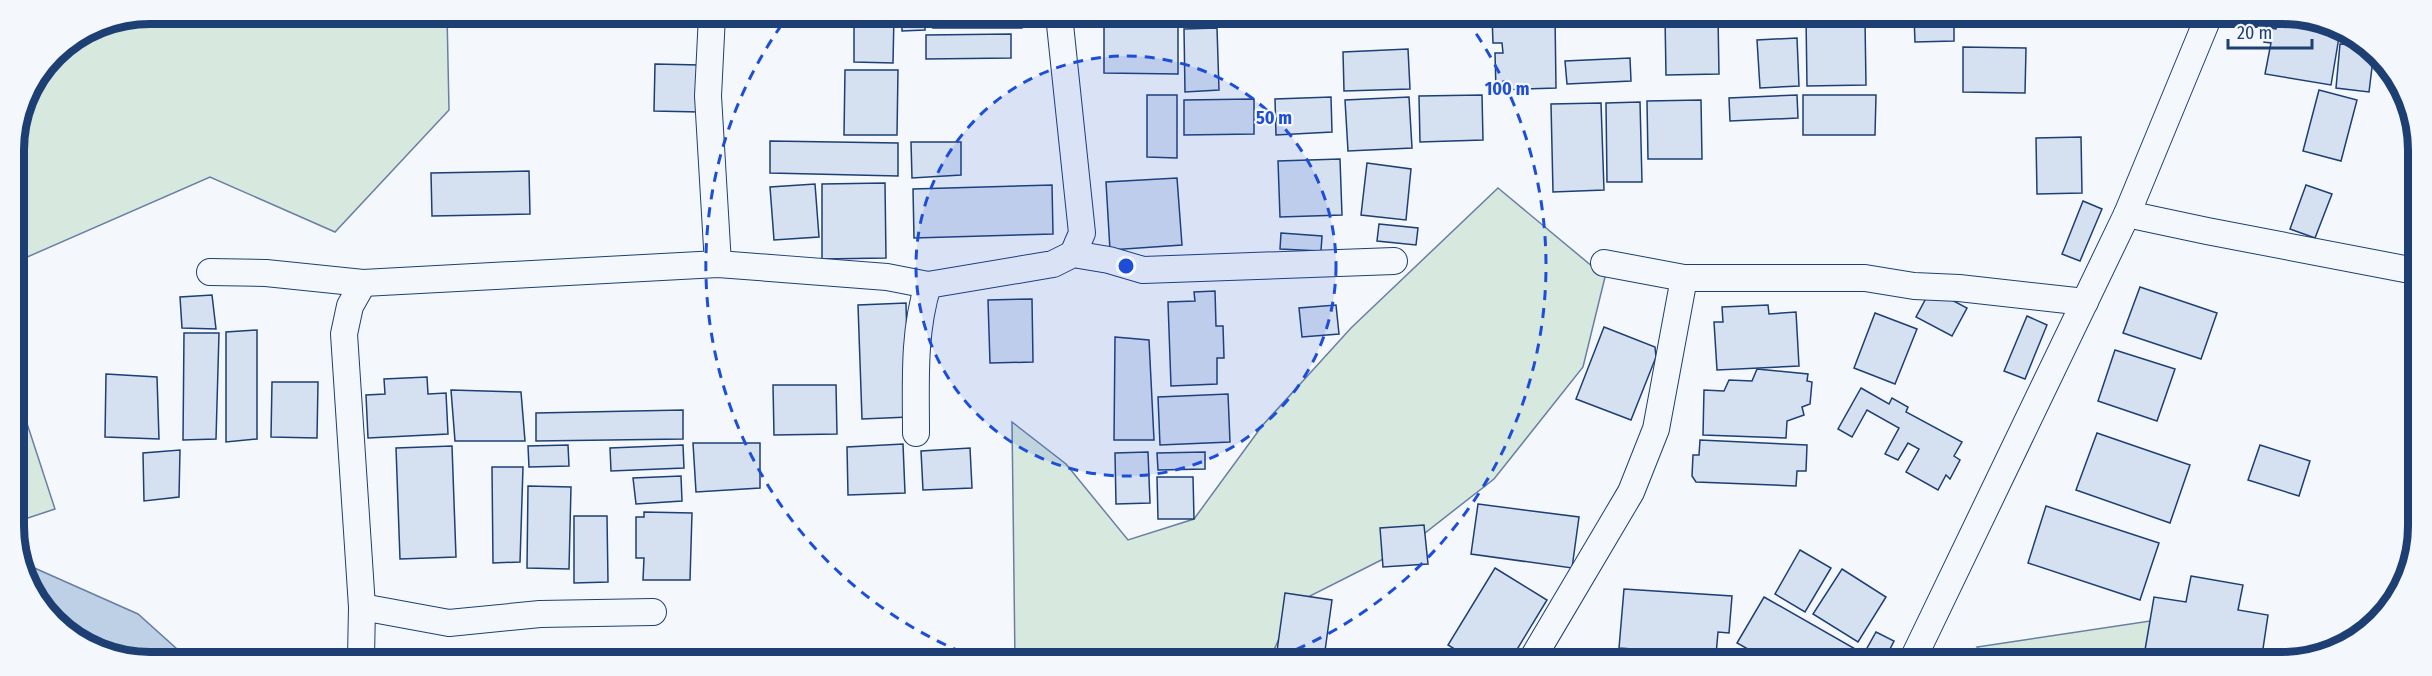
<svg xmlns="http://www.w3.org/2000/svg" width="2432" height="676" font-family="'Fira Sans Condensed',sans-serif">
<rect width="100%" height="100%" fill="#f4f7fb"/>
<g fill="#d7e8df" stroke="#687fa3" stroke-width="1.5">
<polygon points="150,14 447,14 449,110 335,232 210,177 25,258 20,402 55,509 16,522 14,141 24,97 54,53 98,24"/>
<polygon points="1498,188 1605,277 1583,367 1494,479 1407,547 1296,603 1269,660 1015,660 1012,422 1066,464 1128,540 1194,519 1262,426 1351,328"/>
<polygon points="2230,609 2272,662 1990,662 1977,647"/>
</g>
<polygon fill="#bed0e5" stroke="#687fa3" stroke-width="1.5" points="21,562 138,614 187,658 115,658 53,622"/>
<g fill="#d5e0f0" stroke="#1d3f73" stroke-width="1.5">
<polygon points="854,15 894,15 893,63 854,62"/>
<polygon points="902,15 925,15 925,30 902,31"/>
<rect x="933" y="15" width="89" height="13"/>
<polygon points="1492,16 1555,16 1556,88 1496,90 1495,53 1503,53 1502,43 1493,43"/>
<polygon points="1665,17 1718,17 1719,74 1666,75"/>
<polygon points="1806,17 1859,17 1859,22 1865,21 1866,85 1807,86"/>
<polygon points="1914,17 1954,17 1954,41 1915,42"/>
<polygon points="1104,18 1178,18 1178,74 1104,73"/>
<polygon points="2278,18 2317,18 2340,31 2331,85 2265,74 2271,43 2264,42 2267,28 2276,29"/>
<polygon points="1217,28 1219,90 1185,92 1184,29"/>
<polygon points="1011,34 1011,58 926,59 926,35"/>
<polygon points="1797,38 1799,86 1760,88 1757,40"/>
<polygon points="2340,44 2366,46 2374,51 2369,92 2336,88"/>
<polygon points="1963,47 2026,48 2025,93 1963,92"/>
<polygon points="1408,49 1410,89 1344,91 1343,52"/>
<polygon points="1630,58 1631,81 1567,84 1565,61"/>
<polygon points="655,64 700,65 699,112 654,111"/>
<polygon points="845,70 898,70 897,135 844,135"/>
<polygon points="2319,90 2357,100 2341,161 2303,151"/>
<polygon points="1147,95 1177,95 1177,158 1147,157"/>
<polygon points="1482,95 1483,140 1420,142 1419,96"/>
<polygon points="1797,95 1798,118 1730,121 1729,98"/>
<polygon points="1803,95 1876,95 1875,135 1803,135"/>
<polygon points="1331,97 1332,132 1276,135 1275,99"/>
<polygon points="1409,97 1412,148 1348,151 1345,100"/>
<polygon points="1254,99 1254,134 1184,135 1184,100"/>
<polygon points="1701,100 1702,159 1648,159 1647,101"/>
<polygon points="1640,102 1642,182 1607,182 1606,103"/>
<polygon points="1601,103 1604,190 1553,192 1551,104"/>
<polygon points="2081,137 2082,193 2037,194 2036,138"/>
<polygon points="770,141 898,143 898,176 770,173"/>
<polygon points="911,142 961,142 961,175 912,178"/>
<polygon points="1340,159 1342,215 1280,217 1278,161"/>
<polygon points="1367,163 1411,169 1406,220 1361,215"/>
<polygon points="529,171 530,214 432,216 431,173"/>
<polygon points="1177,178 1182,245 1110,250 1106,182"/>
<polygon points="885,183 886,258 822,259 822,184"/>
<polygon points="815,184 819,237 774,240 770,187"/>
<polygon points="1052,185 1053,234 914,238 913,189"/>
<polygon points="2306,185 2332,194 2315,238 2290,229"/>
<polygon points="2083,201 2102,209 2080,261 2062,254"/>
<polygon points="1379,224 1418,228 1416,245 1377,241"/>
<polygon points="1281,233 1322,236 1321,251 1280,249"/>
<polygon points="2140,287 2217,313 2201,359 2123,333"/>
<polygon points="1931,289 1967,308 1952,336 1916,317"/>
<polygon points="1215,291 1216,326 1223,326 1224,358 1217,358 1217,384 1171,386 1168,302 1195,301 1194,292"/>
<polygon points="212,295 216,329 182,328 180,297"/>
<polygon points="1032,299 1033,362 990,363 988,300"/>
<polygon points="906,303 909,417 862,419 858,305"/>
<polygon points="1336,305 1339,334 1302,337 1299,308"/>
<polygon points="1768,305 1769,314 1796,312 1799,366 1717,370 1714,322 1723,322 1722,307"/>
<polygon points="1875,313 1917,329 1895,384 1854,368"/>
<polygon points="2027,316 2047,325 2025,379 2004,371"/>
<polygon points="1604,327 1655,347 1656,357 1631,420 1576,399"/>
<polygon points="257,330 257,439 226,442 226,332"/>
<polygon points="184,333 219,333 216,439 183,440"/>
<polygon points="1115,337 1149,340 1154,440 1114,440"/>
<polygon points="2115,350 2175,369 2157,421 2098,401"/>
<polygon points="1757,369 1808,374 1807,381 1812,382 1810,404 1802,407 1804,415 1787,421 1786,438 1703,435 1704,390 1724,391 1729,380 1752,381"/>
<polygon points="106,374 157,377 159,439 105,437"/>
<polygon points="427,377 428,394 446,393 448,434 368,438 366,395 385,394 384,379"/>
<polygon points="272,382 318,382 317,438 271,437"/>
<polygon points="773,385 836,385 837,434 774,435"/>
<polygon points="1861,388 1889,404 1892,398 1908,407 1906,412 1962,442 1954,456 1960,460 1950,479 1946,475 1938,490 1906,472 1919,449 1908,443 1898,460 1885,454 1899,428 1867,410 1852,437 1838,429"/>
<polygon points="451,390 521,392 525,441 455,441"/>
<polygon points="1228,394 1230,442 1160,445 1158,397"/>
<polygon points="683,410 683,439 536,441 536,413"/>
<polygon points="2097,433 2190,465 2170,523 2076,490"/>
<polygon points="1700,440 1807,445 1806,471 1797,471 1796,486 1696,482 1692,476 1693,455 1699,455"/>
<polygon points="693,443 760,443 760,488 696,492"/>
<polygon points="903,444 905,493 848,495 847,447"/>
<polygon points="568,445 569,466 529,467 528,446"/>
<polygon points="683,445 684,468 611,471 610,448"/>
<polygon points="2260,445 2310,461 2299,496 2248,480"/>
<polygon points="452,446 456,557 400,559 396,448"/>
<polygon points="970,448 972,488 923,490 921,451"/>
<polygon points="180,450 179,497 144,501 143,453"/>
<polygon points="1148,452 1150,503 1116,504 1115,453"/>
<polygon points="1205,452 1205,469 1158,470 1157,453"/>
<polygon points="492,467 523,467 520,562 493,563"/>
<polygon points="681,476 682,501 636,504 633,478"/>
<polygon points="1157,477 1193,477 1194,519 1158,519"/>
<polygon points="528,486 571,487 569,569 527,568"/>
<polygon points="1478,504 1579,517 1572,568 1471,554"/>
<polygon points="2046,506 2159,543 2140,600 2028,563"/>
<polygon points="644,512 692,513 690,580 643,580 644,558 636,558 636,517 644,517"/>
<polygon points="574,516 607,516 608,582 574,583"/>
<polygon points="1424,525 1428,564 1383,567 1380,528"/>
<polygon points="1800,550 1831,568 1805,612 1775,594"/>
<polygon points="1495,568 1547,600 1510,661 1474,661 1448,645"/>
<polygon points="1842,569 1886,597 1858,642 1813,614"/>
<polygon points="2191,576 2243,585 2238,610 2268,615 2261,662 2181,662 2144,656 2154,597 2186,602"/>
<polygon points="1624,589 1732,596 1729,633 1718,632 1716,655 1619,648"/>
<polygon points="1285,593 1332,600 1324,658 1277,651"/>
<polygon points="1764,597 1857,650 1850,661 1769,661 1737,643"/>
<polygon points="1876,632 1894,641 1884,661 1865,661 1861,659"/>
<polygon points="798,653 798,659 732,659 732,655"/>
</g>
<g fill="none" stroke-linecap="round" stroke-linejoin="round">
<defs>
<g id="minor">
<polyline points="712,15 708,96 718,264"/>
<polyline points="1059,15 1082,233 1073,254"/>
<polyline points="2127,214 2207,231 2415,271"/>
<polyline points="1604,263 1684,278 1865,278 1914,286 1959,288 2085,302"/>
<polyline points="210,272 266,273 363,283 718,264 887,277 928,285 1053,264 1073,254 1109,260 1143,270 1394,261"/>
<path d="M916 433C916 383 913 333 928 285"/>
<polyline points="362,607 449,623 540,614 653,612"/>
<polyline points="361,658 362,607 344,334 350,306 363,283"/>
<polyline points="1531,661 1631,492 1656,429 1684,278"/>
<polyline points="1912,661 2127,214 2208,18"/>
</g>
</defs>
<use href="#minor" stroke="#1d3f73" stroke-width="28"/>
<use href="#minor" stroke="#f4f7fb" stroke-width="26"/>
</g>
<circle cx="1126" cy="266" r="210" fill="#1d4ed8" fill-opacity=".12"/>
<g fill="none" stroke="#1d4ed8" stroke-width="3" stroke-dasharray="10 8">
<circle cx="1126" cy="266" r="210"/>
<path d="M979 659A420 420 0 0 1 788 16M1466 19A420 420 0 0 1 1273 659"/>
</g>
<path d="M0 0H2432V676H0ZM150 24H2282A126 126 0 0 1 2408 150V526A126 126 0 0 1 2282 652H150A126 126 0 0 1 24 526V150A126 126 0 0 1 150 24Z" fill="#f4f7fb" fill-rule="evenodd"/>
<path fill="none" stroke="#1d3f73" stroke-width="8" d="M150 24H2282A126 126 0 0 1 2408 150V526A126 126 0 0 1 2282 652H150A126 126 0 0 1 24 526V150A126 126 0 0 1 150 24Z"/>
<circle cx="1126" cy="266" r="9" fill="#1d4ed8" stroke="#f4f7fb" stroke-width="3"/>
<g font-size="18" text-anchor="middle" font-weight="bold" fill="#1d4ed8" stroke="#f4f7fb" stroke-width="4.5" stroke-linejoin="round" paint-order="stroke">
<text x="1507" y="95">100 m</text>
<text x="1274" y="124">50 m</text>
</g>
<path d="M2228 39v9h84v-9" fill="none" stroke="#1d3f73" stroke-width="3"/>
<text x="2237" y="39" font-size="18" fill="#1d3f73" stroke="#f4f7fb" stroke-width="4.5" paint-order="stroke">20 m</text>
</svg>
